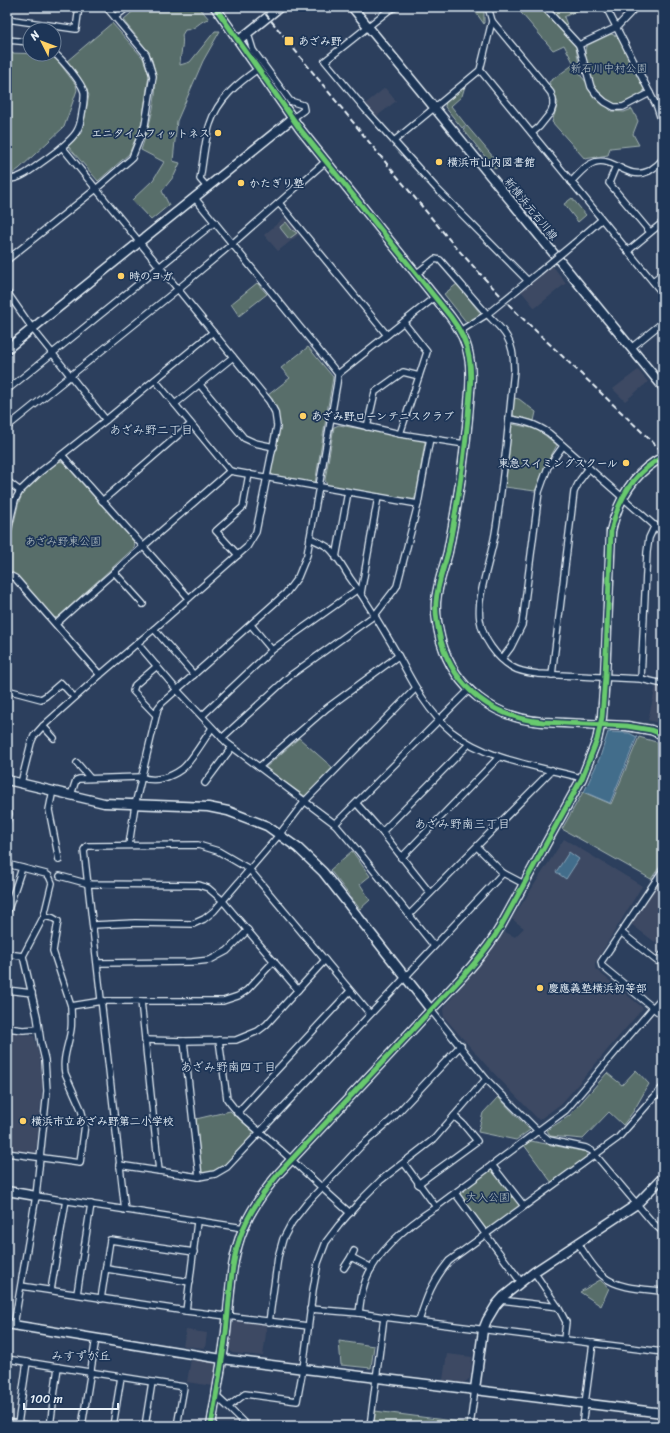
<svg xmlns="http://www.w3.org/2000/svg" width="670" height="1433" font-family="Sriracha,'Klee One',sans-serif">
<rect width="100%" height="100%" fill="#2c3f5d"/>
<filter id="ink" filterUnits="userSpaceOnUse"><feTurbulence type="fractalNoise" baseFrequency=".025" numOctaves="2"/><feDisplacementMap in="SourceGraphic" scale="8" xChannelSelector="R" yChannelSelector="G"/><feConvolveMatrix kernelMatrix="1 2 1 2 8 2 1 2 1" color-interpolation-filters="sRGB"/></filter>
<g filter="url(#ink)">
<g fill="#3e4a64">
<polygon points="385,88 396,101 376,117 365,104"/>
<polygon points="284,218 287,221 290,219 301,233 278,251 264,235"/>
<polygon points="552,265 566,283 535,308 521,291"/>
<polygon points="638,370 648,382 625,401 613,389"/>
<polygon points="656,686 663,687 662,724 648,720"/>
<polygon points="564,839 642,886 595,963 595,969 643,1008 562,1103 539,1120 486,1065 444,1017 443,1009 505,932 515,937 524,928 512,919"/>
<polygon points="663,874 663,932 655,942 631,924"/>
<polygon points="7,1032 34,1036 40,1058 42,1077 42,1092 36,1153 7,1149"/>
<polygon points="235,1321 267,1325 263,1356 232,1353 229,1348 233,1323"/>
<polygon points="186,1330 207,1333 205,1348 183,1346"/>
<polygon points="447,1354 472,1357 470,1378 464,1383 443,1380"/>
<polygon points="191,1359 214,1363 216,1367 213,1386 187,1382"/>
</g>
<g fill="#596e6a" stroke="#a0b0b1">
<path d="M138 7H199L209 19C200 20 196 30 185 30L182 35C184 44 180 55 180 65L190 62 215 31H220L203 61 177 121 173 161 180 163 174 176 162 191 169 205 151 220 132 200 153 180 164 162 141 150C151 120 162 88 151 57 148 49 129 28 123 20Z"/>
<polygon points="472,7 484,7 484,24"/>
<polygon points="516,7 584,7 564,17 576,48 581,76 611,111 624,112 632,109 638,121 633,134 639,145 610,148 608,155 585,159 552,122 558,103 549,82 574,64 564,45 553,50"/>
<polygon points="112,23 143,58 149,75 142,123 129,154 98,181 68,146 82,132 89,95 76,72 67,61"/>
<path d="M611 34 619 37 644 89 643 93C636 97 626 105 617 104 607 103 593 86 589 77 586 70 584 52 586 46Z"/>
<polygon points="7,53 49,54 54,56 76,85 77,90 64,127 19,169 9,176 7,175"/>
<polygon points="465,86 462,96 451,106 466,125 462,128 445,107 446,101"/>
<polygon points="467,126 500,165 495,169 463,129"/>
<polygon points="572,198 586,215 578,222 564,204"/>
<polygon points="286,222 292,230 297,233 289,239 281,229 280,227"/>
<polygon points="257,283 267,294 239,316 231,304"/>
<polygon points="457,284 481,314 467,323 444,294"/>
<polygon points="308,347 333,377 315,483 274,476 271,473 279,423 268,395 290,378 281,368"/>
<polygon points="514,398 519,399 536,412 534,421 515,417 513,414"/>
<polygon points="512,424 537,429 557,445 546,465 535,491 505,487"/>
<polygon points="339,425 422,440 425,442 416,496 413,500 327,485 325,480 334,427"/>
<polygon points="58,461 63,462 135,543 134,548 58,617 54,618 18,577 7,570 7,553 18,505 22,494 28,486"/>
<polygon points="639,737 663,744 663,862 651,879 562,829 583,792 611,804"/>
<polygon points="299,738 333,768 306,797 265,768"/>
<polygon points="352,851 370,876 360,884 370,900 360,909 330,870"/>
<polygon points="636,1070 649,1084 633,1112 623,1125 609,1112 583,1139 550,1136 547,1130 569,1116 607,1073 622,1085"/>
<polygon points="498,1097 530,1130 516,1140 478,1132 483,1113"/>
<polygon points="230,1111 255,1133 222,1168 216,1172 202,1175 196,1119"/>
<polygon points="531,1141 587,1152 587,1158 552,1183 524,1145"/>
<polygon points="491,1168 521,1206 487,1230 459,1193"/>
<polygon points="600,1280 609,1288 601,1306 580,1292"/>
<polygon points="339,1341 374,1346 371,1368 341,1365"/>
<polygon points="375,1411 468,1423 468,1426 373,1426"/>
</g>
<g fill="#436d8b" stroke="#85a2b7">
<polygon points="608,732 629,733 637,737 610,803 584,792 600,757"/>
<polygon points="569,852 579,859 566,879 556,872"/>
</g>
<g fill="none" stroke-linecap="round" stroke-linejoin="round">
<defs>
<g id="street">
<polyline points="396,7 389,10 325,61 365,109 437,189 528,281"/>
<polyline points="432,7 451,7"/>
<polyline points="544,7 579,45 591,87 596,94 605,102 614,107 623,107 650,93"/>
<polyline points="606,7 657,107 663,126"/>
<polyline points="115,17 128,7"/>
<polyline points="7,19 76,29 79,7"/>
<polyline points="492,21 540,79 551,93 553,100 553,106 551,112 539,127 532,133"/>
<polyline points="248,34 253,50 290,101 303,105 304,110 293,118"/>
<polyline points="7,40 30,42"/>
<polyline points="579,45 617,27 636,7"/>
<polyline points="480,70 663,294"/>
<polyline points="394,141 480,70 492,21 488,7"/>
<polyline points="616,166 609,183 650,232"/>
<path d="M7 179C20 180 32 169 42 162 52 155 74 139 78 129 81 124 85 97 84 92 82 83 62 59 54 53"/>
<path d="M571 182C578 175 585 165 595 162 615 157 627 181 649 171 654 168 659 164 663 159"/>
<path d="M207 187 200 179C203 163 205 138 210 124 218 99 238 83 258 69"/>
<polyline points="279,203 387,335"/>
<polyline points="573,244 601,220"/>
<polyline points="628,251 663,222"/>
<polyline points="7,260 96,189 132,158 145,125 153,76 146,54 106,7"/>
<path d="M416 274 435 259 440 260C456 278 471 296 487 314 494 322 502 328 507 337 513 347 514 359 514 370 508 425 504 480 495 534 491 558 476 598 480 620 483 639 496 657 512 667 520 672 530 673 538 674L641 679 663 684"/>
<polyline points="653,281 663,273"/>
<polyline points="518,289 539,272"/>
<polyline points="7,292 32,328 106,420"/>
<polyline points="460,331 489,313"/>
<polyline points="631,348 663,322"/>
<polyline points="338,374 435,297"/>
<polyline points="155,380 230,471"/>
<polyline points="200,385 244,438 255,443 274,447"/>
<polyline points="7,390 215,222"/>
<polyline points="175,404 233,357"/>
<polyline points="331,418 400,434 465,444"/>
<path d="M509 419C525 421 535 424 549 433L663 533"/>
<polyline points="7,427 178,289 232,244 325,162"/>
<polyline points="367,427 375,392 403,372 419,376"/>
<polyline points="400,434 427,352 404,323"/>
<polyline points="62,455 189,598"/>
<polyline points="7,481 20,491 40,472 106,420 213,332"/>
<polyline points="102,501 191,424"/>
<polyline points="7,533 15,500 20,491"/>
<path d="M310 538C316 541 324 544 329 548 337 555 344 569 350 578 368 603 383 629 398 655 413 683 427 711 452 732 489 761 538 766 582 778"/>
<polyline points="238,555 216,531 243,507 249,474"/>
<polyline points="336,558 348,492"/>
<polyline points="114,572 143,604"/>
<polyline points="7,574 15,578 100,675"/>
<polyline points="361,593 378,497"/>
<path d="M56 624C113 572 172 522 230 471L418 504"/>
<polyline points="251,625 272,650"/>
<polyline points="154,629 194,675"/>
<polyline points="137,643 177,690 227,743 335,824 359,852 434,946"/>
<polyline points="502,659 511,647 522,625 539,492 548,467 563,446"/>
<polyline points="552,675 574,492 580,480 589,468"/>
<polyline points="641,679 647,552 649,538 655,525"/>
<polyline points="7,690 41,699 46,696 61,683 74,697"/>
<polyline points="156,715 133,691 135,685 157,666"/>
<polyline points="202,716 272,650 358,589"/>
<polyline points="43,726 54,738"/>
<polyline points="222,738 291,675 375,615 395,589 397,586 418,504 430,438"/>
<polyline points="77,763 90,778"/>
<polyline points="259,767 327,708 398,656"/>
<polyline points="21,783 31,743 34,736 43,726 100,675 154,629 247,547 256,532 277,426 275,412 269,401 62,147"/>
<polyline points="205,783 232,747"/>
<polyline points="53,790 49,810 59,860"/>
<path d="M71 795 76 780 79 779 141 777C155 783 171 777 182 769 191 762 205 738 212 728"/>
<polyline points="357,804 382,832 430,893"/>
<polyline points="7,813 9,814 7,821"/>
<polyline points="335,824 469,690"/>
<polyline points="382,832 469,744"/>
<polyline points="129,845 135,805 158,708 162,703 286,593 298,577 307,555 337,383 338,374 194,197"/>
<polyline points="477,847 503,873 524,884"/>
<polyline points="401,858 499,757"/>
<polyline points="7,864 46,874 49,876 52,883 44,916 23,956 37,1016 41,1043 45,1060 47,1091 36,1196 14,1325"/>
<polyline points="663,870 601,962 602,966 663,1016"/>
<polyline points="60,876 89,884 199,885 208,888 222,900 298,990"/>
<polyline points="7,913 22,868"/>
<polyline points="409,915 552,770"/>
<polyline points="44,916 53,918 58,921 53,951 71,1006 102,1001 223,1001 238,996 247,990 274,961"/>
<polyline points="93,925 135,923 193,924 204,919 214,911 279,835 305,801 416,688"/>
<polyline points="622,933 657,961 663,954"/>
<polyline points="7,954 23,956"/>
<polyline points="98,963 192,962 210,960 227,951 248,930"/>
<polyline points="7,990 32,993"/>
<polyline points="141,1001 159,1171"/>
<polyline points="431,1010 486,1079 538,1131 549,1140 586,1148 592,1151 652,1222 663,1232"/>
<polyline points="7,1028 23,1030 38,1029"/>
<polyline points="145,1040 184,1041 236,1040 258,1031 266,1025 325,960"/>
<path d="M219 1040 227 1099C240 1118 260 1131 276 1146 301 1168 325 1191 350 1213"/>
<polyline points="184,1041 199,1177"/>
<polyline points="237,1113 350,991"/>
<path d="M7 1153 80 1163 85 1124 81 1109 65 1073C62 1058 69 1044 71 1029 72 1022 71 1014 71 1006"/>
<polyline points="404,1163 436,1207"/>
<polyline points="119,1165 199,1177 215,1174 227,1167 503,873"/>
<polyline points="492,1165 524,1206"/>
<polyline points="418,1184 477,1141 463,1124 454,1116"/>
<polyline points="455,1193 521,1282"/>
<polyline points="36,1196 244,1228"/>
<polyline points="125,1210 84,850 87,846 198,845 218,851 249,869 370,1014"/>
<path d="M578 1243C585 1254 593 1268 603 1276 618 1289 644 1289 663 1291"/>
<polyline points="351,1257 354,1251"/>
<polyline points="344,1268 351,1257 372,1268"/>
<polyline points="107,1269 190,1282"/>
<polyline points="534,1272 558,1307 566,1322 564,1339"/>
<polyline points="21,1286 186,1311 308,1326"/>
<polyline points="51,1290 66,1200"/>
<polyline points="77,1294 91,1204"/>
<polyline points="101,1299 110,1240 194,1252"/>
<polyline points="501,1300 558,1307"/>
<polyline points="310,1309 359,1313 384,1317 663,1352"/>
<polyline points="186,1311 197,1222"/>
<path d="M359 1313C360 1305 361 1296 363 1289 371 1255 408 1225 436 1207L566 1110 663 996"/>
<path d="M419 1321C427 1296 432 1282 449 1261L618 1138 663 1087"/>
<polyline points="269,1322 278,1257 283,1239 292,1222 307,1203 360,1147 391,1120 461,1045"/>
<polyline points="7,1359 184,1387 177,1426"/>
<polyline points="216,1396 228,1407 245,1394 297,1401 303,1369 313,1290 318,1263 326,1242 339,1225 362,1199 381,1180 434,1139 486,1079"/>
<polyline points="228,1407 247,1426"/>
<polyline points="7,1422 32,1426"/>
<polyline points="18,1424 27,1362"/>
<polyline points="50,1426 58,1367"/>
<polyline points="82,1426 96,1338"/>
<polyline points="113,1426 121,1377"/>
<polyline points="145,1426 152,1382"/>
<polyline points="370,1426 384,1317"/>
<polyline points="470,1426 475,1389"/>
<polyline points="582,1426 593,1343"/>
</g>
<g id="secondary">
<path d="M215 7 300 129 450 316C459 328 467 342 469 357 473 377 469 397 468 417 464 462 457 507 448 552 444 568 437 585 436 602 435 615 438 629 441 641 455 689 494 718 543 722L627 726 651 730 663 735"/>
<polyline points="352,7 663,387"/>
<polyline points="239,40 280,7"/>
<polyline points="7,349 293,118"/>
<polyline points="7,780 104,803 208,807 228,811 267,826 298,848 323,872 431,1010"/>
<polyline points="7,1191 36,1196"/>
<polyline points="7,1324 222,1359 663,1413"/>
<polyline points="475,1389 483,1330 487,1320 496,1305 504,1296 534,1272 637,1204 663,1177"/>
<path d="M211 1426C216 1395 222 1364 226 1332 230 1298 230 1259 244 1227 253 1206 265 1190 279 1173 325 1124 370 1075 416 1026 445 994 479 964 501 926L582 778 597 740 602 717 605 677 611 531C618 500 634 472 663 457"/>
</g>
</defs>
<use href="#street" stroke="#e8f1f8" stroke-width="8"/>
<use href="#secondary" stroke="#e8f1f8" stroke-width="11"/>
<use href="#street" stroke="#1d3557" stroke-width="5.5"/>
<use href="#secondary" stroke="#1d3557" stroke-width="8"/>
<polyline stroke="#e8f1f8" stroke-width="2" stroke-dasharray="6 3" stroke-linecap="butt" points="260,7 382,158 453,244 485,279 516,312 663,452"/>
<defs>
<g id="street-bridge">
<polyline points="539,272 573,244"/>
<polyline points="491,311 518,289"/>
</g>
</defs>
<use href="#street-bridge" stroke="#e8f1f8" stroke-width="8" stroke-linecap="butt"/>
<use href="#street-bridge" stroke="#1d3557" stroke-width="5.5"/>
<defs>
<g id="cycleway">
<path d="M215 7 300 129 450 316C459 328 467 342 469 357 473 377 469 397 468 417 464 462 457 507 448 552 444 568 437 585 436 602 435 615 438 629 441 641 455 689 494 718 543 722L627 726 651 730 663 735"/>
<path d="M211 1426C216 1395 222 1364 226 1332 230 1298 230 1259 244 1227 253 1206 265 1190 279 1173 325 1124 370 1075 416 1026 445 994 479 964 501 926L582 778 597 740 602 717 605 677 611 531C618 500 634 472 663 457"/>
</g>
</defs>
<use href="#cycleway" stroke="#1d3557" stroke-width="8"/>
<use href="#cycleway" stroke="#67ca6e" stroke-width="5"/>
</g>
</g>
<g fill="#ffd166" stroke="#1d3557" stroke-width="1.5">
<rect x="284" y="36" width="10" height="10" rx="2"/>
<circle cx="218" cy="133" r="4"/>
<circle cx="439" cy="162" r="4"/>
<circle cx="241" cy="183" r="4"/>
<circle cx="121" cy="276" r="4"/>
<circle cx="303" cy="416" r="4"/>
<circle cx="626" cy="463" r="4"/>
<circle cx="540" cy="988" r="4"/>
<circle cx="23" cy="1121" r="4"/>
</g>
<g text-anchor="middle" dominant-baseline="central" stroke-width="3.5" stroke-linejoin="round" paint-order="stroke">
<g font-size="11" font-weight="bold" fill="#e8f1f8" stroke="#1d3557" text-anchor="start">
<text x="298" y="41">あざみ野</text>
<text x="210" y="133" text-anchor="end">エニタイムフィットネス</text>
<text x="447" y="162">横浜市山内図書館</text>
<text x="249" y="183">かたぎり塾</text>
<text x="129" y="276">時のヨガ</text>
<text x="311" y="416">あざみ野ローンテニスクラブ</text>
<text x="618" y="463" text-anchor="end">東急スイミングスクール</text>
<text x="548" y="988">慶應義塾横浜初等部</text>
<text x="31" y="1121">横浜市立あざみ野第二小学校</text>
</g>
<g font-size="11" fill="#b6c3c6" stroke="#1d3557">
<text x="609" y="68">新石川中村公園</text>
<text x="63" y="541">あざみ野東公園</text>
<text x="488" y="1197">大入公園</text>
</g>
<g font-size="11" fill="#e8f1f8" stroke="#1d3557">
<text transform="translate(531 209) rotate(51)">新横浜元石川線</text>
</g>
<g font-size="12" fill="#e8f1f8" stroke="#1d3557">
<text x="151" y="430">あざみ野二丁目</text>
<text x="462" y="824">あざみ野南三丁目</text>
<text x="228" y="1067">あざみ野南四丁目</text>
<text x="81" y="1356">みすずが丘</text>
</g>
</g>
<rect width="670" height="1433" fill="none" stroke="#1d3557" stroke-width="24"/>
<rect x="12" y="12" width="646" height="1409" fill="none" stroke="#e8f1f8" stroke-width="1.5" filter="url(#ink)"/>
<g transform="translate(42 42) rotate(312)"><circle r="19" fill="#1d3557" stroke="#6e8097"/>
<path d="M0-3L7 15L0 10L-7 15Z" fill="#ffd166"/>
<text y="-6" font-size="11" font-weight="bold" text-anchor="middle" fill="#e8f1f8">N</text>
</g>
<path d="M24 1403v6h94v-6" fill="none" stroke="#e8f1f8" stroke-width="2"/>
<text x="30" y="1403" font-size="12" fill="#e8f1f8" stroke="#1d3557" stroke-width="3" paint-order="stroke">100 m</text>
</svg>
